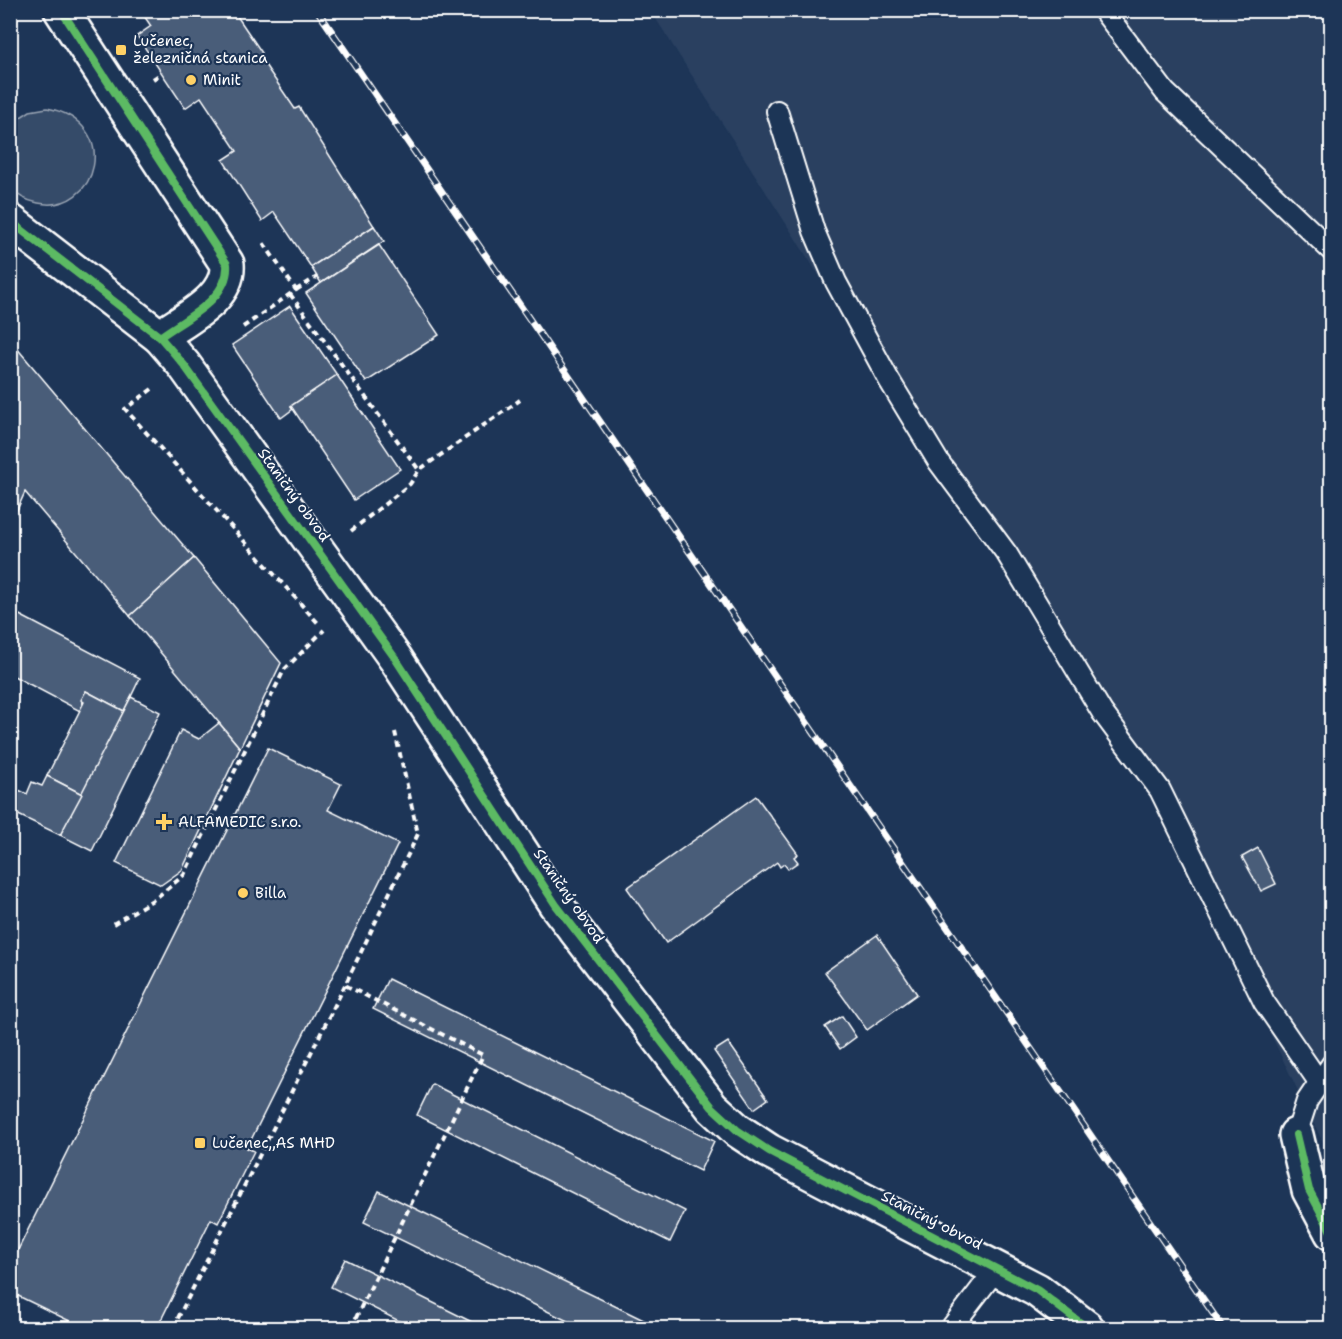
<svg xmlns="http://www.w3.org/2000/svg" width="1342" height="1339" font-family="'Shantell Sans',sans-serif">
<rect width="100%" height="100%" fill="#1d3557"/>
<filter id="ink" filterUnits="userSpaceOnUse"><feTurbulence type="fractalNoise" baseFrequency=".0167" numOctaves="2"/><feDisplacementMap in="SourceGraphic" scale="12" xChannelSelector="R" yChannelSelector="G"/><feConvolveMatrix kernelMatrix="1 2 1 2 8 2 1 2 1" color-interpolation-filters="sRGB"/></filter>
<g filter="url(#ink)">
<polygon fill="#2a4161" points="651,11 1331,11 1331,1159 1175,836"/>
<path fill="#364b69" stroke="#9aa5b4" stroke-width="1.5" d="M47 108C123 123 98 215 38 203 28 201 18 197 11 188L10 124 30 111Z"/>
<g fill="#4a5d79" stroke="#fff" stroke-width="1.5">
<polygon points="140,10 233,10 262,53 259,56 295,109 299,107 374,226 311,267 274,212 262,221 223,160 237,151 201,97 185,108 137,36 151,26"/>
<polygon points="374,226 384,241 321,283 311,267"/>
<polygon points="379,245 439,335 366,382 306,293"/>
<polygon points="290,306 337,375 291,406 293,409 281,418 232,345"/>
<polygon points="10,340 194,558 130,616 25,492 10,526"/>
<polygon points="337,375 400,469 354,500 291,406"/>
<polygon points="194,558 281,663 240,748 130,616"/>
<polygon points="10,610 140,678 124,711 86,691 80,711 10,674"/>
<polygon points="86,691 124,711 82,794 47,776 84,702 81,700"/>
<polygon points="131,697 160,712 92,851 60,835"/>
<polygon points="219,723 240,748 182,870 161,885 116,863 181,730 199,739"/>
<polygon points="268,748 341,784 328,810 398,844 247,1148 254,1151 218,1223 211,1219 157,1328 84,1328 10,1292 10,1266"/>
<polygon points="47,776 82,794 60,835 10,811 10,786 27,794 32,782 42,786"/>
<polygon points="756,796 798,854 794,857 798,862 788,869 784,864 780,867 777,862 666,943 627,888"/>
<polygon points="1258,848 1276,884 1261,891 1242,857"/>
<polygon points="877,935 917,994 867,1030 825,972"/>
<polygon points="388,979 714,1141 700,1171 373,1009"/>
<polygon points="842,1016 856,1037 840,1049 825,1027"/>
<polygon points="728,1042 768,1099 754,1109 714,1051"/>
<polygon points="432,1084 685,1211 670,1242 417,1115"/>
<polygon points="379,1191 660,1328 582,1328 364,1222"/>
<polygon points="345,1259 484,1328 413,1328 331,1287"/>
</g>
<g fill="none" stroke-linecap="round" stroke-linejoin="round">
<defs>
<g id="service">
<polyline points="1103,10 1165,92 1332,251"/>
<polyline points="777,111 814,231 836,282 889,380 938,461 1007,554 1102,712 1160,790 1264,1002 1319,1082"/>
<polyline points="1296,1135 1307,1101 1332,1064"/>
<polyline points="951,1328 997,1268"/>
</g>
<g id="minor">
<path d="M61 10 227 264C230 299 184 319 160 337"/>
<polyline points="10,221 160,337 184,365 395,658 556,905 712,1107 737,1130 769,1151 1037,1290 1087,1328"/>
<polyline points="1296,1135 1309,1190 1332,1233"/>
</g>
</defs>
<use href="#service" stroke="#fff" stroke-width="24"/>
<use href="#minor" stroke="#fff" stroke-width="38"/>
<g stroke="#fff" stroke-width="4" stroke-dasharray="6 4.5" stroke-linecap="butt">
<polyline points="153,79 162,73"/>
<polyline points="296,290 317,277"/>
<polyline points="290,294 419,470"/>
<polyline points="243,327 296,290 262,241"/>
<polyline points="152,389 125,409 318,623"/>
<polyline points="351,531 410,484 419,470 520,400"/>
<polyline points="113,924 156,898 184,875 284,670 324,630"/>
<polyline points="173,1328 345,985"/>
<polyline points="351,1328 483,1055 345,985 418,834 395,732"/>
</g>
<use href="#service" stroke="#1d3557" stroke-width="20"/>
<use href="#minor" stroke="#1d3557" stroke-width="33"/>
<defs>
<polyline id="rail" points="317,10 1223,1328"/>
</defs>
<use href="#rail" stroke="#fff" stroke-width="7"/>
<use href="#rail" stroke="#1d3557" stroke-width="4.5" stroke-dasharray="14" stroke-linecap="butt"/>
<defs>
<g id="cycleway">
<path d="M61 10 227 264C230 299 184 319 160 337"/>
<polyline points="10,221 160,337 184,365 395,658 556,905 712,1107 737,1130 769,1151 1037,1290 1087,1328"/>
<polyline points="1296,1135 1309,1190 1332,1233"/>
</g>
</defs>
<use href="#cycleway" stroke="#1d3557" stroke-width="11"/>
<use href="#cycleway" stroke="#5cba63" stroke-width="8"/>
</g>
</g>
<g fill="#ffd166" stroke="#1d3557" stroke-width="2">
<rect x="115" y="44" width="12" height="12" rx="3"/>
<circle cx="191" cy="80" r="6"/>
<path d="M161 813h6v6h6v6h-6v6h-6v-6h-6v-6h6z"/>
<circle cx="243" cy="893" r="6"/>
<rect x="194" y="1137" width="12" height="12" rx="3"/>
</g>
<g text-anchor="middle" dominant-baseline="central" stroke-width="4.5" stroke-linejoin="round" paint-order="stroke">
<g font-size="15" fill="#fff" stroke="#1d3557" text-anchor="start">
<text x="133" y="41">Lučenec,<tspan x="133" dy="17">železničná stanica</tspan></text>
<text x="203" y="80">Minit</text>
<text x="178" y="822">ALFAMEDIC s.r.o.</text>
<text x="255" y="893">Billa</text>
<text x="212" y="1143">Lučenec,,AS MHD</text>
</g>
<g font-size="15" fill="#fff" stroke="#1d3557">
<text transform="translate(294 495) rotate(54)">Staničný obvod</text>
<text transform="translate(569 896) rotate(55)">Staničný obvod</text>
<text transform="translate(932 1220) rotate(27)">Staničný obvod</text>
</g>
</g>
<rect width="1342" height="1339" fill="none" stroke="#1d3557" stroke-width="36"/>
<rect x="18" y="18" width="1306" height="1303" fill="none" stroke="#fff" stroke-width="2" filter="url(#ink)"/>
</svg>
